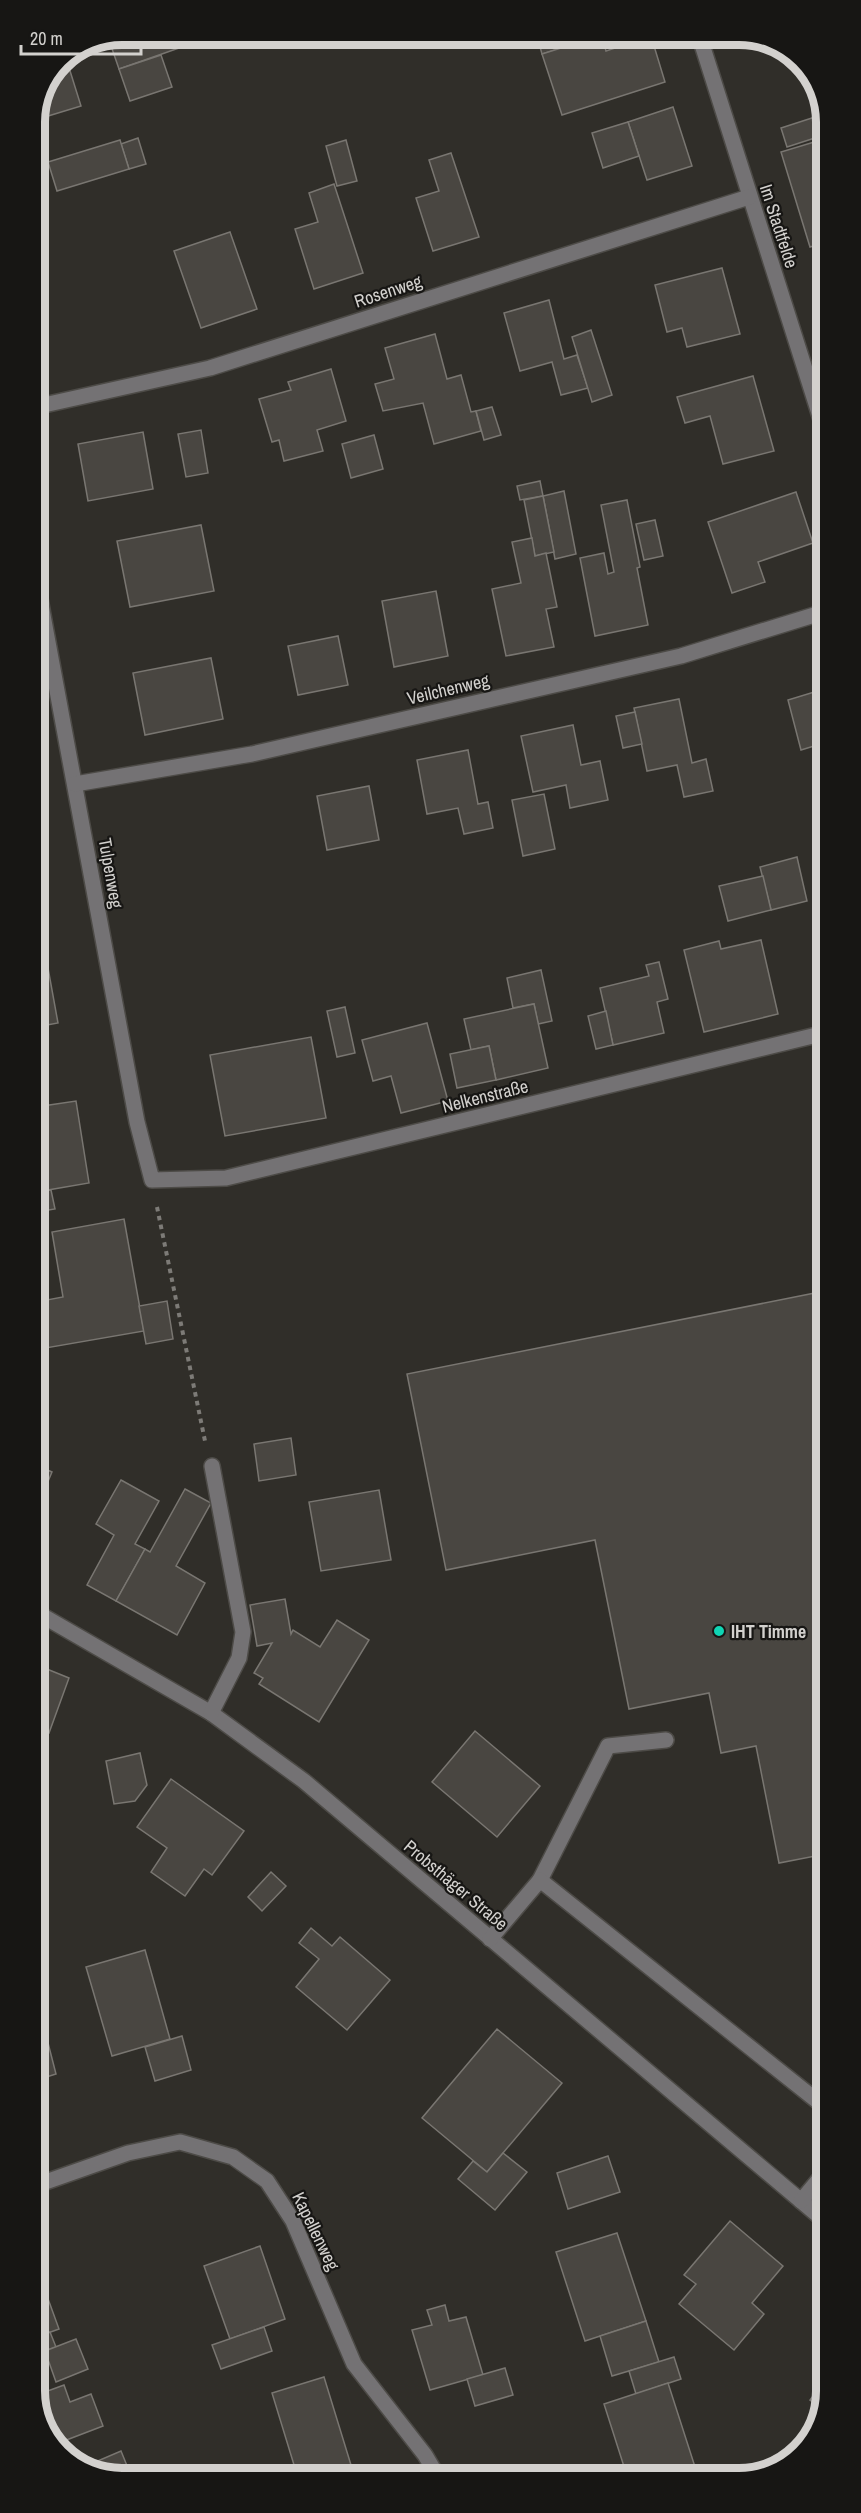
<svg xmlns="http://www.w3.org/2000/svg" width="861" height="2513" font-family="'Archivo Narrow',sans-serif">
<rect width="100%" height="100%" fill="#302e29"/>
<g fill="#494641" stroke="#797671" stroke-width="1.5">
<polygon points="122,34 175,35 179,48 119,69 109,40"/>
<polygon points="175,35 220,35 179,48"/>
<polygon points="418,35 437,35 438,39 421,44"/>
<polygon points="542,35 586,35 588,40 542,54 537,36"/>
<polygon points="602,35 606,51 651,36 665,82 562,115 542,54"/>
<polygon points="161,55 172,87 130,101 119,69"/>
<polygon points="66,58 81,106 35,120 60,60"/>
<polygon points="673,107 692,166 647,180 628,122"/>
<polygon points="815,117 821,136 787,147 781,128"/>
<polygon points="628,122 639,156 603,168 592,133"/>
<polygon points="138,138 146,164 129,169 121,144"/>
<polygon points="824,139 824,243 810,247 781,152"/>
<polygon points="120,140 129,169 57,191 48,162"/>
<polygon points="346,140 357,181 337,186 326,146"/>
<polygon points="451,153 479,237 433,251 416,198 439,191 429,160"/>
<polygon points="334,184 363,273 314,289 295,229 318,222 309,193"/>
<polygon points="230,232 257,309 201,328 174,251"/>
<polygon points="722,268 740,334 687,347 682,328 667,332 655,285"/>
<polygon points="549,300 564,359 577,355 588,388 561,395 552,362 520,371 504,313"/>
<polygon points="591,330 612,395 592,402 572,337"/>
<polygon points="435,334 447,379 461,375 471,412 476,411 481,431 434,444 423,403 383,411 375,384 394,379 385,348"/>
<polygon points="331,369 346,421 317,430 323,451 284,461 279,440 272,442 259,399 291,390 288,382"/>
<polygon points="753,376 774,451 723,464 710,416 685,423 677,397"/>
<polygon points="492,407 501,435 484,440 476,411"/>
<polygon points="201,430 208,473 186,477 178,434"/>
<polygon points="143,432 153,489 88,501 78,444"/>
<polygon points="374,435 383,469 351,478 342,444"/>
<polygon points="540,481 543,496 520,500 517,486"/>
<polygon points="564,491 576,554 555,559 543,496"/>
<polygon points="796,492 813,543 758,562 765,582 732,593 708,522"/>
<polygon points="543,496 554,552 535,556 524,500"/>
<polygon points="627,500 640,567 637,568 648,625 595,636 580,558 604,553 608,574 614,572 601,505"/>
<polygon points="655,520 663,556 644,560 636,524"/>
<polygon points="201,525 214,591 130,607 117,541"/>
<polygon points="532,538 535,556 546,553 557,607 546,609 554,647 506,656 492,589 521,583 512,542"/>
<polygon points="436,591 448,656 394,667 382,601"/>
<polygon points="338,636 348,685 298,695 288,646"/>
<polygon points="211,658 223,719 145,735 133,673"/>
<polygon points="824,689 824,743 801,750 788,700"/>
<polygon points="679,699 692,763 706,759 713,791 684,797 677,765 647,771 634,708"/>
<polygon points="635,712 642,744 623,748 616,716"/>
<polygon points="573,725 581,765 600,761 608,800 570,808 566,785 533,792 521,736"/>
<polygon points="468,750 478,804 488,802 493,828 464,834 458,808 427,814 417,760"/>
<polygon points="369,786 379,840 327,850 317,796"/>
<polygon points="544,794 555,849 523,856 512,800"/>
<polygon points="825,815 825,850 814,818"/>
<polygon points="797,857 807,901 771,910 760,867"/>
<polygon points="763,876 771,910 728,921 719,886"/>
<polygon points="42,935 58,1023 36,1027 36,937"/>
<polygon points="761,940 778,1014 704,1032 684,950 719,941 721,949"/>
<polygon points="659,962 668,999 657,1002 664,1033 613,1045 600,988 649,976 646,965"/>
<polygon points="541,970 552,1021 538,1024 534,1004 513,1008 507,978"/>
<polygon points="534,1004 548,1068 496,1080 489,1046 471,1050 464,1019"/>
<polygon points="345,1007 355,1053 337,1057 327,1011"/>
<polygon points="606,1011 613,1045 596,1049 588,1016"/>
<polygon points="427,1023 448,1101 401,1113 391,1076 373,1081 362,1040"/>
<polygon points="311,1037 326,1118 225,1136 210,1055"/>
<polygon points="489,1046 496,1080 457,1088 450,1054"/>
<polygon points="76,1101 89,1183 36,1192 36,1107"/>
<polygon points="51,1190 55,1209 36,1212 36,1192"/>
<polygon points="124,1219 144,1331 40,1349 36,1325 36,1302 63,1297 52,1232"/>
<polygon points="825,1291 826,1854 779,1863 756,1746 721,1753 709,1693 629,1709 595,1540 446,1570 407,1374"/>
<polygon points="167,1301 173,1339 146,1344 139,1306"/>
<polygon points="291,1438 296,1475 259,1481 254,1444"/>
<polygon points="36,1465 52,1472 36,1510"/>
<polygon points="121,1480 159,1501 135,1544 145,1549 116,1601 87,1585 114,1535 96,1524"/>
<polygon points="185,1489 211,1503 176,1566 205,1583 177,1635 116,1601 145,1549 150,1552"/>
<polygon points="379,1490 391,1560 321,1571 309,1502"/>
<polygon points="285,1599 291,1634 293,1630 320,1647 337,1620 369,1640 319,1722 259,1684 263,1678 254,1673 272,1643 257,1646 250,1605"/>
<polygon points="37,1665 69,1678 49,1733 37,1728"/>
<polygon points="475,1731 540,1786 497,1837 432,1782"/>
<polygon points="140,1753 147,1785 135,1801 114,1804 106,1761"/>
<polygon points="171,1779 244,1831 212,1875 204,1869 185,1896 151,1872 167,1848 137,1827"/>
<polygon points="271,1872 286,1886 262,1911 248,1897"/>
<polygon points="311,1928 332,1946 340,1937 390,1980 347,2030 296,1987 319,1959 299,1943"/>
<polygon points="145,1950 170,2039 112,2056 86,1967"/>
<polygon points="497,2029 562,2083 487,2172 422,2118"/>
<polygon points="182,2036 191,2070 155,2081 145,2047"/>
<polygon points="47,2039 56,2074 37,2080 37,2042"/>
<polygon points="503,2153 527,2172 495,2210 458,2179 473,2161 487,2172"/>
<polygon points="608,2156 620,2192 568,2209 557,2173"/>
<polygon points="730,2221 783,2266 752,2303 764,2314 734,2350 679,2304 696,2284 684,2275"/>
<polygon points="617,2233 646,2321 585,2341 556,2252"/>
<polygon points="260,2246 285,2319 230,2339 204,2266"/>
<polygon points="47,2296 59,2329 37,2337 37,2300"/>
<polygon points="445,2305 449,2321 466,2317 483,2375 430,2390 412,2330 432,2325 427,2310"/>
<polygon points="646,2321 659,2362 612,2376 600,2336"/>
<polygon points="264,2327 272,2351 221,2369 212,2345"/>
<polygon points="50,2332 56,2347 37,2354 37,2337"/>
<polygon points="76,2339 88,2369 56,2382 45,2351"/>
<polygon points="674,2357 681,2379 636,2394 629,2371"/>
<polygon points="505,2368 513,2395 475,2406 467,2379"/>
<polygon points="37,2371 45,2392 64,2385 70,2402 91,2394 103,2426 56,2444 37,2413"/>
<polygon points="324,2377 351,2465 312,2477 298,2478 272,2393"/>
<polygon points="826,2378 826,2391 821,2408 810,2400"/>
<polygon points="668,2383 696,2470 676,2476 627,2476 604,2404"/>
<polygon points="121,2451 132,2478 116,2478 86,2466"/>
</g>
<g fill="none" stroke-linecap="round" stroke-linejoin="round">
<defs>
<g id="minor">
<polyline points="699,35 824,429"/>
<polyline points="35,407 210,368 749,197"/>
<polyline points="35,572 137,1122 152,1180 226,1178 825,1033"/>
<polyline points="75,784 252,754 681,656 824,612"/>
<polyline points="36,1612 211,1713 304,1781 826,2222"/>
<polyline points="211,1713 239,1658 243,1632 212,1466"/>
<polyline points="540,1880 608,1746 666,1740"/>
<polyline points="490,1939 540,1880 826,2108"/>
<polyline points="37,2185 128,2153 180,2142 233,2157 267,2181 293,2221 354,2364 425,2455 438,2477"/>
<polyline points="801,2201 826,2171"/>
</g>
</defs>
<use href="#minor" stroke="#4d4b47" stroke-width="18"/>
<polyline stroke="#7d7b77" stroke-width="4" stroke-dasharray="4.5 4.5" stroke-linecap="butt" points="157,1207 205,1441"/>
<use href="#minor" stroke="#747274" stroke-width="15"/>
</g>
<circle fill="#10d5b4" stroke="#171614" stroke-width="2" cx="719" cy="1631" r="6"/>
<g text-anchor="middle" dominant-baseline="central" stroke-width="4.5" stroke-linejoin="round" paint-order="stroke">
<g font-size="18" fill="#d3d1ce" stroke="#171614">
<text transform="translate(779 226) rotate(72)">Im Stadtfelde</text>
<text transform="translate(388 291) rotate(-18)">Rosenweg</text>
<text transform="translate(448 689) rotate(-13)">Veilchenweg</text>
<text transform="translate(111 873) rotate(80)">Tulpenweg</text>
<text transform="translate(485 1096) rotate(-14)">Nelkenstraße</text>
<text transform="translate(456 1885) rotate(40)">Probsthäger Straße</text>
<text transform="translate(316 2231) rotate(64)">Kapellenweg</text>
</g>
<g font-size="18" font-weight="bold" fill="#d3d1ce" stroke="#171614" text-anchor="start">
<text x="731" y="1631">IHT Timme</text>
</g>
</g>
<path d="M0 0H861V2513H0ZM122 45H739A77 77 0 0 1 816 122V2391A77 77 0 0 1 739 2468H122A77 77 0 0 1 45 2391V122A77 77 0 0 1 122 45Z" fill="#171614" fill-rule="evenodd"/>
<path fill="none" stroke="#d3d1ce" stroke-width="8" d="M122 45H739A77 77 0 0 1 816 122V2391A77 77 0 0 1 739 2468H122A77 77 0 0 1 45 2391V122A77 77 0 0 1 122 45Z"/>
<path d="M21 45v9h120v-9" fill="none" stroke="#d3d1ce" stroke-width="3"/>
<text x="30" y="45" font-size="18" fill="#d3d1ce" stroke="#171614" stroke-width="4.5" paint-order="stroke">20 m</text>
</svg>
